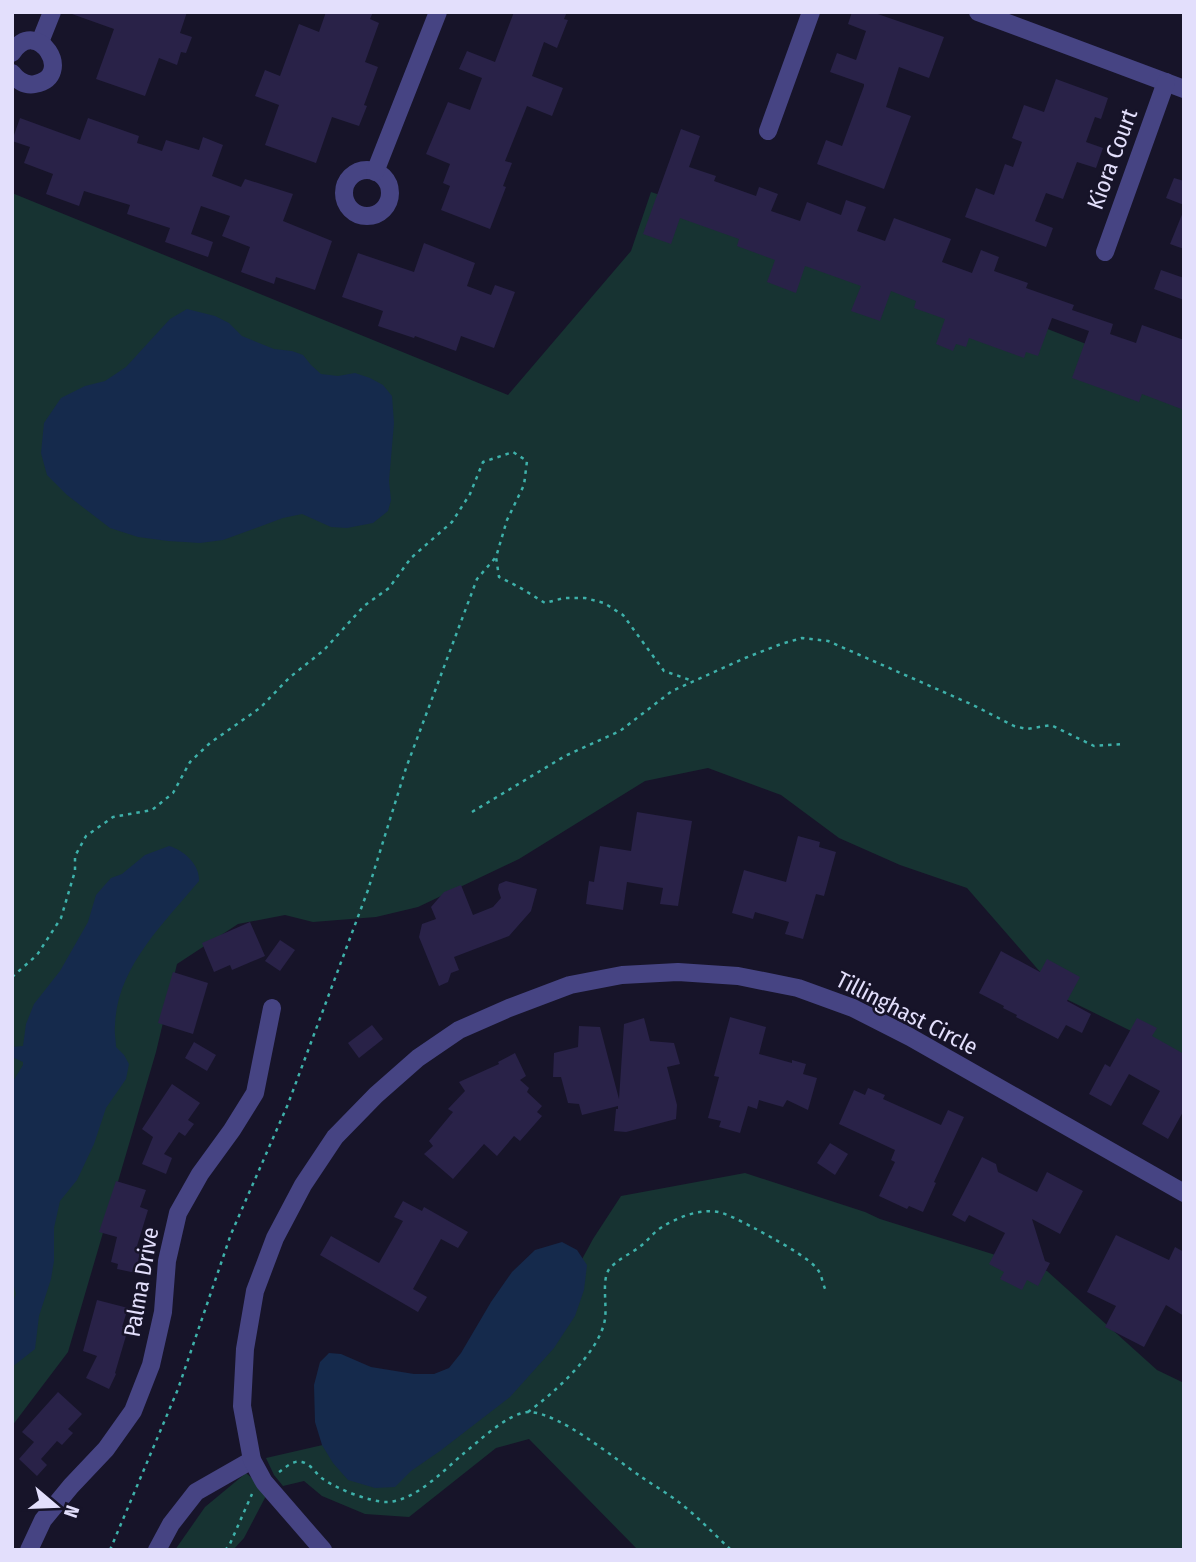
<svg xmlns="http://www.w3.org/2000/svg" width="1196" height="1562" font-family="'Fira Sans Condensed',sans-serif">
<rect width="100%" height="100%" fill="#171429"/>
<g fill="#173332">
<polygon points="651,192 950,291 1184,382 1184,1057 1062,997 967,888 900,865 839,838 781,795 708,768 645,781 519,859 418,907 376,917 313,922 285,915 238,924 177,964 156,1052 68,1352 12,1426 12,193 508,395 631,251"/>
<polygon points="745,1173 865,1212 880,1219 1047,1271 1157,1370 1184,1383 1184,1550 638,1550 529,1439 496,1448 409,1517 365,1514 322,1496 304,1481 283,1486 274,1475 266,1458 327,1444 348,1471 562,1296 593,1239 621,1196"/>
<polygon points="246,1473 260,1485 267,1494 244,1538 233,1550 175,1550 205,1507"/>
</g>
<g fill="#152a4c">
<polygon points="187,309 215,316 229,323 242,336 274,349 292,351 303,355 311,365 321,374 338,376 355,373 370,378 383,385 392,396 394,423 389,481 391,500 388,511 373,523 347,528 331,527 302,514 283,518 223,540 200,543 168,541 138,537 110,528 67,495 47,475 41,453 44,423 61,398 85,386 105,381 126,367 170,319"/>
<path d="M169 846C184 850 200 865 199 881 164 923 117 967 115 1025 114 1032 116 1040 116 1047L124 1055 129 1064 126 1079 106 1108 94 1144 77 1180 60 1201 54 1228V1261L51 1279 39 1316 35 1349 12 1367V1322L14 1312 12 1304 16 1294 12 1279V1083L23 1065V1062L12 1057V1047L23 1046 26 1024 34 1004 60 971 88 922 96 895 111 878 122 874 145 855Z"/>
<polygon points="562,1242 577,1250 587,1265 584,1290 575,1316 554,1348 510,1397 440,1451 411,1471 395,1487 375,1488 348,1480 333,1463 322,1445 315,1422 314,1385 320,1362 329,1353 341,1354 371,1367 414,1374 434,1374 449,1368 461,1353 491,1302 512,1272 535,1250"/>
</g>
<g fill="#292248">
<polygon points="72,12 187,12 180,33 192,37 186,53 181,52 177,65 159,58 145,96 96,79 114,29 72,14"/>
<polygon points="326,12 373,12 370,19 379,23 365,62 378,67 364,105 367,106 359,126 332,117 316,163 265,145 279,105 255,96 265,70 280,76 299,24 319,32"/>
<polygon points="514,12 567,12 564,19 568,20 557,48 544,42 532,76 563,88 552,116 527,106 505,161 512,163 503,186 506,187 490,229 441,210 450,186 443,183 450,164 426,154 448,102 470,110 482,78 459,69 467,51 495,62"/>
<polygon points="852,12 872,12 944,37 929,78 899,67 886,107 911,116 884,189 817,164 826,140 842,146 864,86 864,84 830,72 837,53 856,60 866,31 848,24"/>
<polygon points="1056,79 1108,98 1101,119 1095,117 1086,142 1103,148 1096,168 1077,162 1063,199 1046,193 1035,221 1053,228 1046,247 965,217 976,188 994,195 1005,164 1013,167 1022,142 1012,138 1024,105 1044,112"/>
<polygon points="20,118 80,140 88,118 139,136 137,143 162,151 166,140 199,150 203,137 223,145 212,176 241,187 245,179 293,194 283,221 332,241 315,290 276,277 274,284 241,272 250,247 222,236 230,216 201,206 191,234 213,242 208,257 165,242 170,228 127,214 130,205 84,191 79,206 46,194 53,174 24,163 30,147 12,141"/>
<polygon points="681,129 700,136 689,167 716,176 714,181 756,196 759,187 778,194 771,211 800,221 807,202 841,215 846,200 866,207 857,231 885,241 894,218 951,239 942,262 972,273 981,250 999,257 994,271 1028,283 1026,288 1074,305 1072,310 1113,324 1110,334 1136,343 1142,325 1184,340 1184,410 1142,394 1139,402 1072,378 1089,331 1052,318 1038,356 1026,352 1024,358 969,338 966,347 956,344 953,351 936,344 945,319 914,308 916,301 891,291 880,321 851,311 861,286 805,266 796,293 767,282 775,260 737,246 739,239 680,218 671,244 643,234"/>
<polygon points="1174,178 1184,181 1184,205 1166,198"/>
<polygon points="1183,212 1184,212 1184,249 1170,244"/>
<polygon points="424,243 475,263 467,286 491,295 495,285 515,292 494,348 461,336 456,351 415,336 414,338 378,326 383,311 342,297 358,253 414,272"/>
<polygon points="1161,270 1184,278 1184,300 1154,289"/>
<polygon points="637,812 692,821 678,906 660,904 663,888 627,882 623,910 586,904 589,881 594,882 600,846 631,851"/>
<polygon points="798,836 820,842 819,847 836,852 824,896 816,894 803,939 785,934 789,922 755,912 753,919 732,913 744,870 786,882"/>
<polygon points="506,881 537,889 531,911 509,936 454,957 459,970 451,973 448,982 439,986 419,937 422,924 436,919 431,907 444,892 461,885 473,915 493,907 501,898 498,889 499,884"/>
<polygon points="250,922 265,956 232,970 230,965 214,972 202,943"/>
<polygon points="280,940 295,950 280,971 265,961"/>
<polygon points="1001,951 1040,972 1047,959 1080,977 1067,1001 1091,1014 1082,1033 1066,1025 1058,1039 1016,1017 1017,1015 1003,1008 1004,1006 979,993"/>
<polygon points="173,972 208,983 193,1034 158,1023"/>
<polygon points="730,1017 766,1027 759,1054 792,1063 792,1060 806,1064 803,1074 817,1078 808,1110 787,1100 783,1107 759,1100 757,1109 748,1106 740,1133 719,1127 721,1121 708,1118 719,1077 714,1076"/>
<polygon points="644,1018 650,1041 674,1043 680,1064 667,1067 677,1105 676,1119 626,1132 614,1131 616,1109 618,1109 618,1106 582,1115 579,1104 568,1103 561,1077 553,1077 554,1053 578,1047 579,1026 600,1027 619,1099 624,1024"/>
<polygon points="1137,1018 1157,1028 1152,1036 1184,1054 1184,1110 1168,1139 1142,1124 1160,1091 1129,1074 1111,1106 1089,1094 1105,1064 1110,1067"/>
<polygon points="372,1025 383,1039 359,1058 348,1043"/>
<polygon points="194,1042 216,1055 207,1071 185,1058"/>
<polygon points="515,1053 526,1076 520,1080 529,1088 527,1092 542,1106 537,1112 542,1116 520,1141 514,1136 497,1156 484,1144 453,1179 424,1154 433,1146 429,1141 453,1112 448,1109 465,1091 459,1082 499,1064 498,1062"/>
<polygon points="172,1084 200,1103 188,1120 194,1124 185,1136 179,1132 164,1154 172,1158 166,1174 142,1164 153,1137 142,1129"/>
<polygon points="868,1088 885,1095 883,1099 941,1125 948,1110 964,1117 934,1182 936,1183 923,1212 909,1206 907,1209 879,1196 895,1162 891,1160 895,1150 839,1124 854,1090 865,1095"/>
<polygon points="830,1143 848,1154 835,1175 817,1163"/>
<polygon points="982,1157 996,1164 998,1172 1037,1192 1047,1172 1083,1191 1060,1234 1032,1219 1045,1261 1050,1263 1038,1286 1027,1280 1022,1290 1000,1279 1004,1272 989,1264 1005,1233 969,1215 965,1222 952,1215"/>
<polygon points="116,1181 146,1190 140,1207 148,1210 137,1246 142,1247 136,1273 117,1269 118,1264 111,1262 117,1237 99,1232"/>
<polygon points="403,1201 422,1211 424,1207 468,1232 458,1248 441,1239 413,1289 427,1297 418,1312 320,1255 331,1236 379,1263 403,1221 394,1217"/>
<polygon points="1116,1235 1169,1260 1175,1247 1184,1252 1184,1316 1166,1305 1144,1347 1105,1327 1116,1306 1087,1292"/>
<polygon points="97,1300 128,1308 122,1327 128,1329 115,1373 116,1374 109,1389 86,1378 97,1356 83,1351"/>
<polygon points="58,1392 82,1414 68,1429 73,1433 62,1445 57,1441 41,1459 47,1465 37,1476 19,1459 34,1442 22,1432"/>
</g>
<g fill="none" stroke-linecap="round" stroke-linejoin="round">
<g stroke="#3eb1aa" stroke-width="2.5" stroke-dasharray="3.5 5" stroke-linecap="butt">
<polyline points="472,812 565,756 620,731 672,691 745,658 781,644 802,638 828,641 973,705 1014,726 1027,729 1051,725 1094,746 1122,744"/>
<polyline points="12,977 37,955 61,918 75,871 75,856 86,836 113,817 152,810 173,793 190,762 210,743 260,708 289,678 324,650 364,606 389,588 411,558 452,522 470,494 483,462 513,452 527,461 524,485 507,520 496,557 499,577 519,587 545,603 564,598 585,598 604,603 623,615 664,671 693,681"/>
<path d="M528 1412C554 1393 600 1352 605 1319 607 1305 602 1283 608 1271 615 1260 631 1254 642 1245 649 1239 654 1232 662 1227 678 1217 703 1207 722 1213 734 1217 746 1224 756 1229 772 1238 809 1257 818 1270 822 1276 823 1285 826 1291"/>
<path d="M279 1472C286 1467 293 1460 302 1462 311 1464 316 1474 323 1479 337 1489 370 1502 387 1502 415 1501 443 1471 463 1454 478 1442 510 1411 530 1412 561 1414 614 1458 640 1476 653 1485 667 1493 680 1503 698 1517 714 1534 731 1550"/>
<polyline points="110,1550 178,1389 231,1234 288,1104 368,890 406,768 477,579 496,557"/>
<polyline points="225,1550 229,1546 252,1494"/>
</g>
<g stroke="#464483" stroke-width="18">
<polyline points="978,12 1184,89"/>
<polyline points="40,42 52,12"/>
<path d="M12 53C37 14 76 77 35 84 25 86 18 81 12 73"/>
<polyline points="768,131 811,12"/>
<circle cx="367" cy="193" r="23"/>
<polyline points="375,172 438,12"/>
<polyline points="1105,252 1166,82"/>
<polyline points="29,1550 43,1520 71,1486 106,1449 133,1411 151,1365 163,1312 167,1261 178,1213 200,1174 232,1130 255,1093 272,1008"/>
<polyline points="157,1550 171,1524 196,1492 252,1460"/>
<polyline points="323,1550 264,1482 252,1460 242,1406 245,1349 255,1291 275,1238 303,1185 335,1137 376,1095 418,1058 459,1030 509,1008 570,985 622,975 678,972 738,976 798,988 853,1008 910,1037 1184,1193"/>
</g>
</g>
<g text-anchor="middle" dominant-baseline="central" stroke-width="5" stroke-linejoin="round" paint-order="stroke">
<g font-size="23" fill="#e3dffc" stroke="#171429">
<text transform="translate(1112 159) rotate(-70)">Kiora Court</text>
<text transform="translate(907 1013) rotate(27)">Tillinghast Circle</text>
<text transform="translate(141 1282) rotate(-80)">Palma Drive</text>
</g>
</g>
<rect width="1196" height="1562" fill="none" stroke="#e3dffc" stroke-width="28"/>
<g transform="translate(56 1506) rotate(109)" stroke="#171429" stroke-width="5" paint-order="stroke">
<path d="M0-5L12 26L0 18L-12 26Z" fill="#e3dffc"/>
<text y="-10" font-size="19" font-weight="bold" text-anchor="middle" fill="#e3dffc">N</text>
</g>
</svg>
